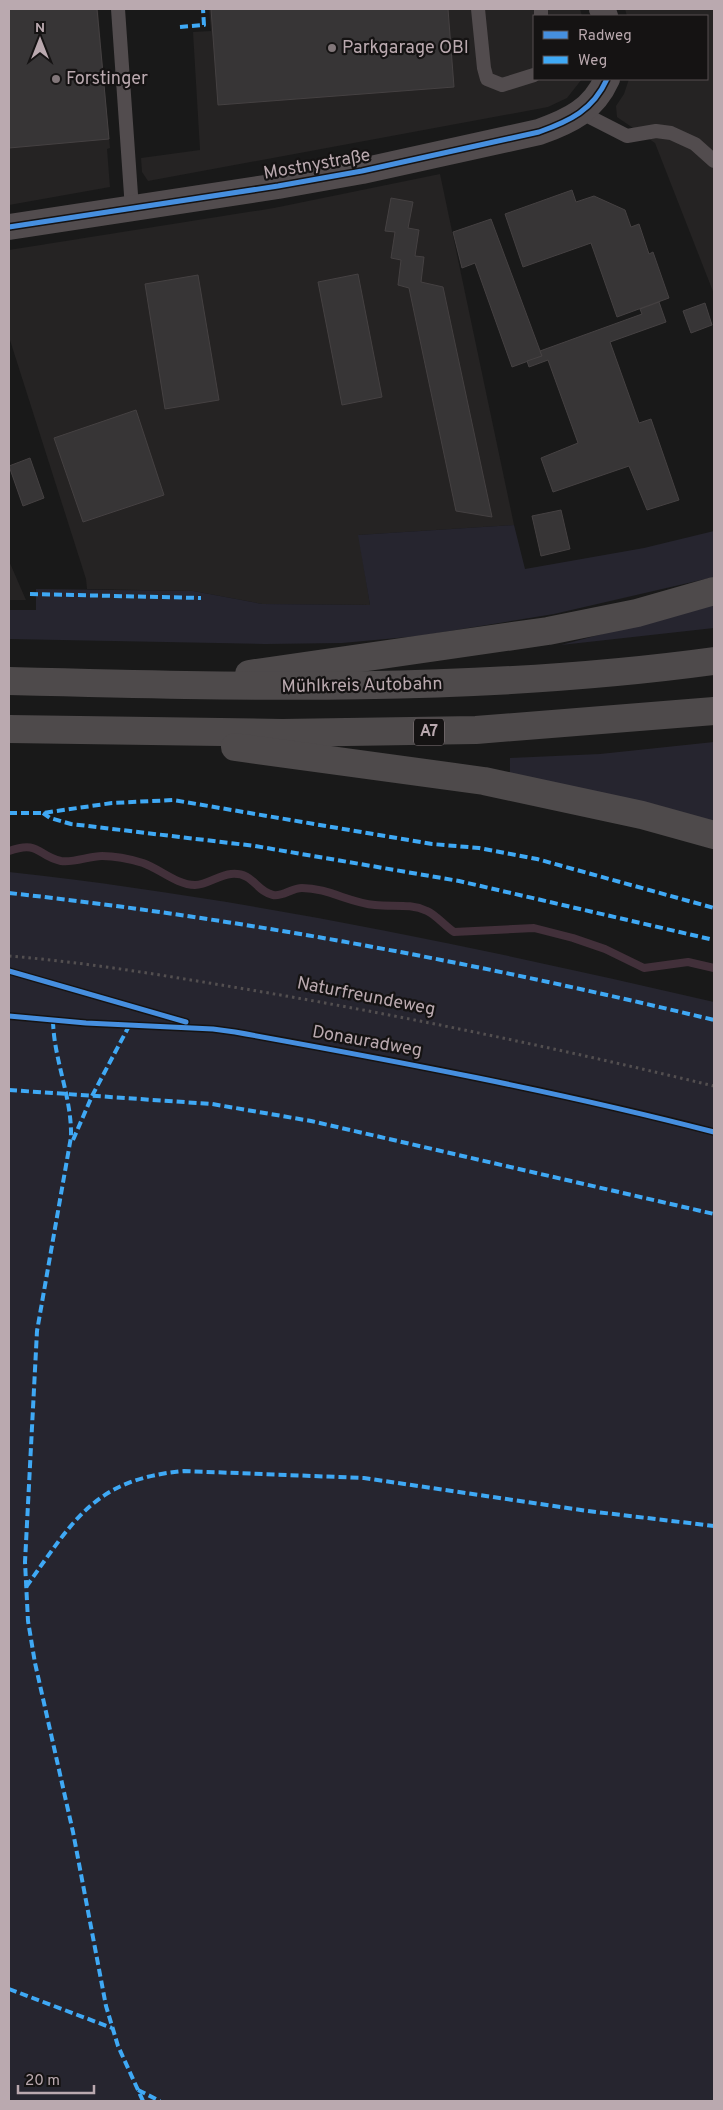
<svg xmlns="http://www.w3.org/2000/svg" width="723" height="2110" font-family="Overpass,sans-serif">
<rect width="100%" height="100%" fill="#191919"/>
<g fill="#252323">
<polygon points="9,9 98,9 110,148 107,149 110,187 9,205"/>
<polygon points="209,9 580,9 582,16 534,16 534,79 582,79 567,98 548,107 148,181 142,172 141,158 200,150 193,32 211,31"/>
<polygon points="625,9 714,9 714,294 655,143 617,117 616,106 624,94 629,79 707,79 707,16 627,16"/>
<polygon points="440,174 514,525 359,535 370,605 262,604 193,591 87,589 86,579 9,337 9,250 274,208"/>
<polygon points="9,561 26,600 9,600"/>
</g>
<g fill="#26252f">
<polygon points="514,525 525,569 644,548 714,531 714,577 554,614 419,636 342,643 265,644 9,639 9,610 36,610 36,589 193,591 262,604 370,605 358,535"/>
<polygon points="714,604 714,628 561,645"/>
<polygon points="714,742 714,822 657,805 510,775 510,758 600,754"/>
<path d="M9 872C247 898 481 948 714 1002V2101H9Z"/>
</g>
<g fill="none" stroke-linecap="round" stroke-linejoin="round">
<path stroke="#42303a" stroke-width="8" d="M9 851C40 840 37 856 61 861 74 863 89 856 102 856 116 856 130 859 143 863 160 869 177 885 195 885 207 885 219 875 231 874 254 872 255 891 273 895 282 897 292 888 302 888 328 888 350 903 375 905 393 907 410 903 427 911 435 914 445 926 454 932L534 928 573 938 605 949 644 968 688 962 714 968"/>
</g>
<g fill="#373536" stroke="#454142">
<polygon points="9,9 97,9 109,139 9,148"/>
<polygon points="211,9 448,9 454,87 218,105"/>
<polygon points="572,190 576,202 594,196 625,210 631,227 639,224 649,254 653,252 669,298 617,317 591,243 523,267 505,214"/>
<polygon points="391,198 413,202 408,228 419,230 415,256 424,257 421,282 443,287 492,517 456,511 409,288 398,285 401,260 391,258 395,232 385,231"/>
<polygon points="491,219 542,356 512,367 475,263 462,268 453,232"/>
<polygon points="358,274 382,397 342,405 318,282"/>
<polygon points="198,275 219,400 165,409 145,284"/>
<polygon points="659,302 666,322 610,342 639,423 651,419 679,500 647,510 629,466 553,492 541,458 578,443 548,360 529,367 527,361 542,356 540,351 642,314 640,309"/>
<polygon points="705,303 712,325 691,333 683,311"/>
<polygon points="136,410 164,495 83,522 54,438"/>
<polygon points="30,458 44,498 23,506 9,466"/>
<polygon points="561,510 570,549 541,556 532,516"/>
</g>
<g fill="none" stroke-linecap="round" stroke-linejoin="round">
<path stroke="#534f50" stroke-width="3" stroke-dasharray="2.5 4" stroke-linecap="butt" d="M9 956C94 963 179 978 263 992 415 1018 565 1050 714 1086"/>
<g stroke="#524c4e" stroke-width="14">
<polyline points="118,9 132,209"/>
<polyline points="478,9 484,68 487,79 502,85 534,75"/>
<polyline points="541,9 541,16"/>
<polyline points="582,113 627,136 656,131 671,133 695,144 714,161"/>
</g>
<g stroke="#524c4e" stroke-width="26">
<polyline points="602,9 605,16"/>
<path d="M9 227 278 186 362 171 539 132C570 121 593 110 607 79"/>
</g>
<g stroke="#4e4a4b" stroke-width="28">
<polyline points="249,674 548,631 637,613 714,591"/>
<path d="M9 681C244 687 480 693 714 661"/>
<polyline points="9,729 282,733 476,730 714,711"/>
<polyline points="235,747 484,781 642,815 714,835"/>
</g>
<g stroke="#3fa9f5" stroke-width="4" stroke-dasharray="8 4" stroke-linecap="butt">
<polyline points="180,27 204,25 203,9"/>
<polyline points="30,594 201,598"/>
<polyline points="9,813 43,813 112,803 173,800 432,844 479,848 537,859 714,908"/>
<polyline points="43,813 50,818 71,824 255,846 459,881 714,940"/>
<path d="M9 893C246 919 483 964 714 1020"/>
<path d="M53 1021C54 1061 72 1097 71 1137L37 1331 25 1562 28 1621 35 1663 73 1832 106 2006 118 2046 143 2101"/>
<polyline points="9,1090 212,1104 311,1121 714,1214"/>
<polyline points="73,1140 92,1096 129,1026"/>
<path d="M26 1587C74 1520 94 1479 184 1471L364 1478 588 1511 714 1526"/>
<polyline points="9,1989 112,2028"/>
<polyline points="138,2090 160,2101"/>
</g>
<defs>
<g id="cycleway">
<path d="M9 227 278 186 362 171 539 132C570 121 593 110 607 79"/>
<polyline points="9,971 186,1022"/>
<path d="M9 1016 86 1023 213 1029 235 1032C396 1061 556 1091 714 1132"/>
</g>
</defs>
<use href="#cycleway" stroke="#151313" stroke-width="8"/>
<use href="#cycleway" stroke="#468fdf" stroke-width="5"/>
</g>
<g fill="#82777a" stroke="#151313" stroke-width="2">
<circle cx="332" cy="48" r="5"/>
<circle cx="56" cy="79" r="5"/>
</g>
<g text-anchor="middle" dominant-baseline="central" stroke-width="4.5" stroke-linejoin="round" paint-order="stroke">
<rect fill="#151313" stroke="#887c80" stroke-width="1" x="414" y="718.5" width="30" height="27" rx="4"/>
<g font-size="16" font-weight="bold" fill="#baa9af">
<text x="429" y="732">A7</text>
</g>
<g font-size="18" fill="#baa9af" stroke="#151313" text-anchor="start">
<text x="342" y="48">Parkgarage OBI</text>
<text x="66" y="79">Forstinger</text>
</g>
<g font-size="18" fill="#baa9af" stroke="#151313">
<text transform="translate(317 165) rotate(-10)">Mostnystraße</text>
<text transform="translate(362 686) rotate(-1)">Mühlkreis Autobahn</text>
<text transform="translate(366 997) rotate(11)">Naturfreundeweg</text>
<text transform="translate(367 1042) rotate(10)">Donauradweg</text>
</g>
</g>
<rect width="723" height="2110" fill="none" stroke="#baa9af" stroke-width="20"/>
<rect x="533" y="15" width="175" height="65" fill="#151313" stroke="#574f51"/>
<rect x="543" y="31" width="25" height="8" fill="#468fdf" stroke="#574f51"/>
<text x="578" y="40" font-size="15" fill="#baa9af">Radweg</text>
<rect x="543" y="56" width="25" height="8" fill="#3fa9f5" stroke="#574f51"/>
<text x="578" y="65" font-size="15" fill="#baa9af">Weg</text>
<g transform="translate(40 40)" stroke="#151313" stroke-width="4" paint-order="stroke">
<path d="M0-4L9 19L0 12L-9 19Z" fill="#baa9af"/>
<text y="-8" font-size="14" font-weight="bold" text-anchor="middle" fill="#baa9af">N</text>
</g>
<path d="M18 2085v8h76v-8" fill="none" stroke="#baa9af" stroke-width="2.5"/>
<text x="25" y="2085" font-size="15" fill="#baa9af" stroke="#151313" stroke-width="4" paint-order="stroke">20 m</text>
</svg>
